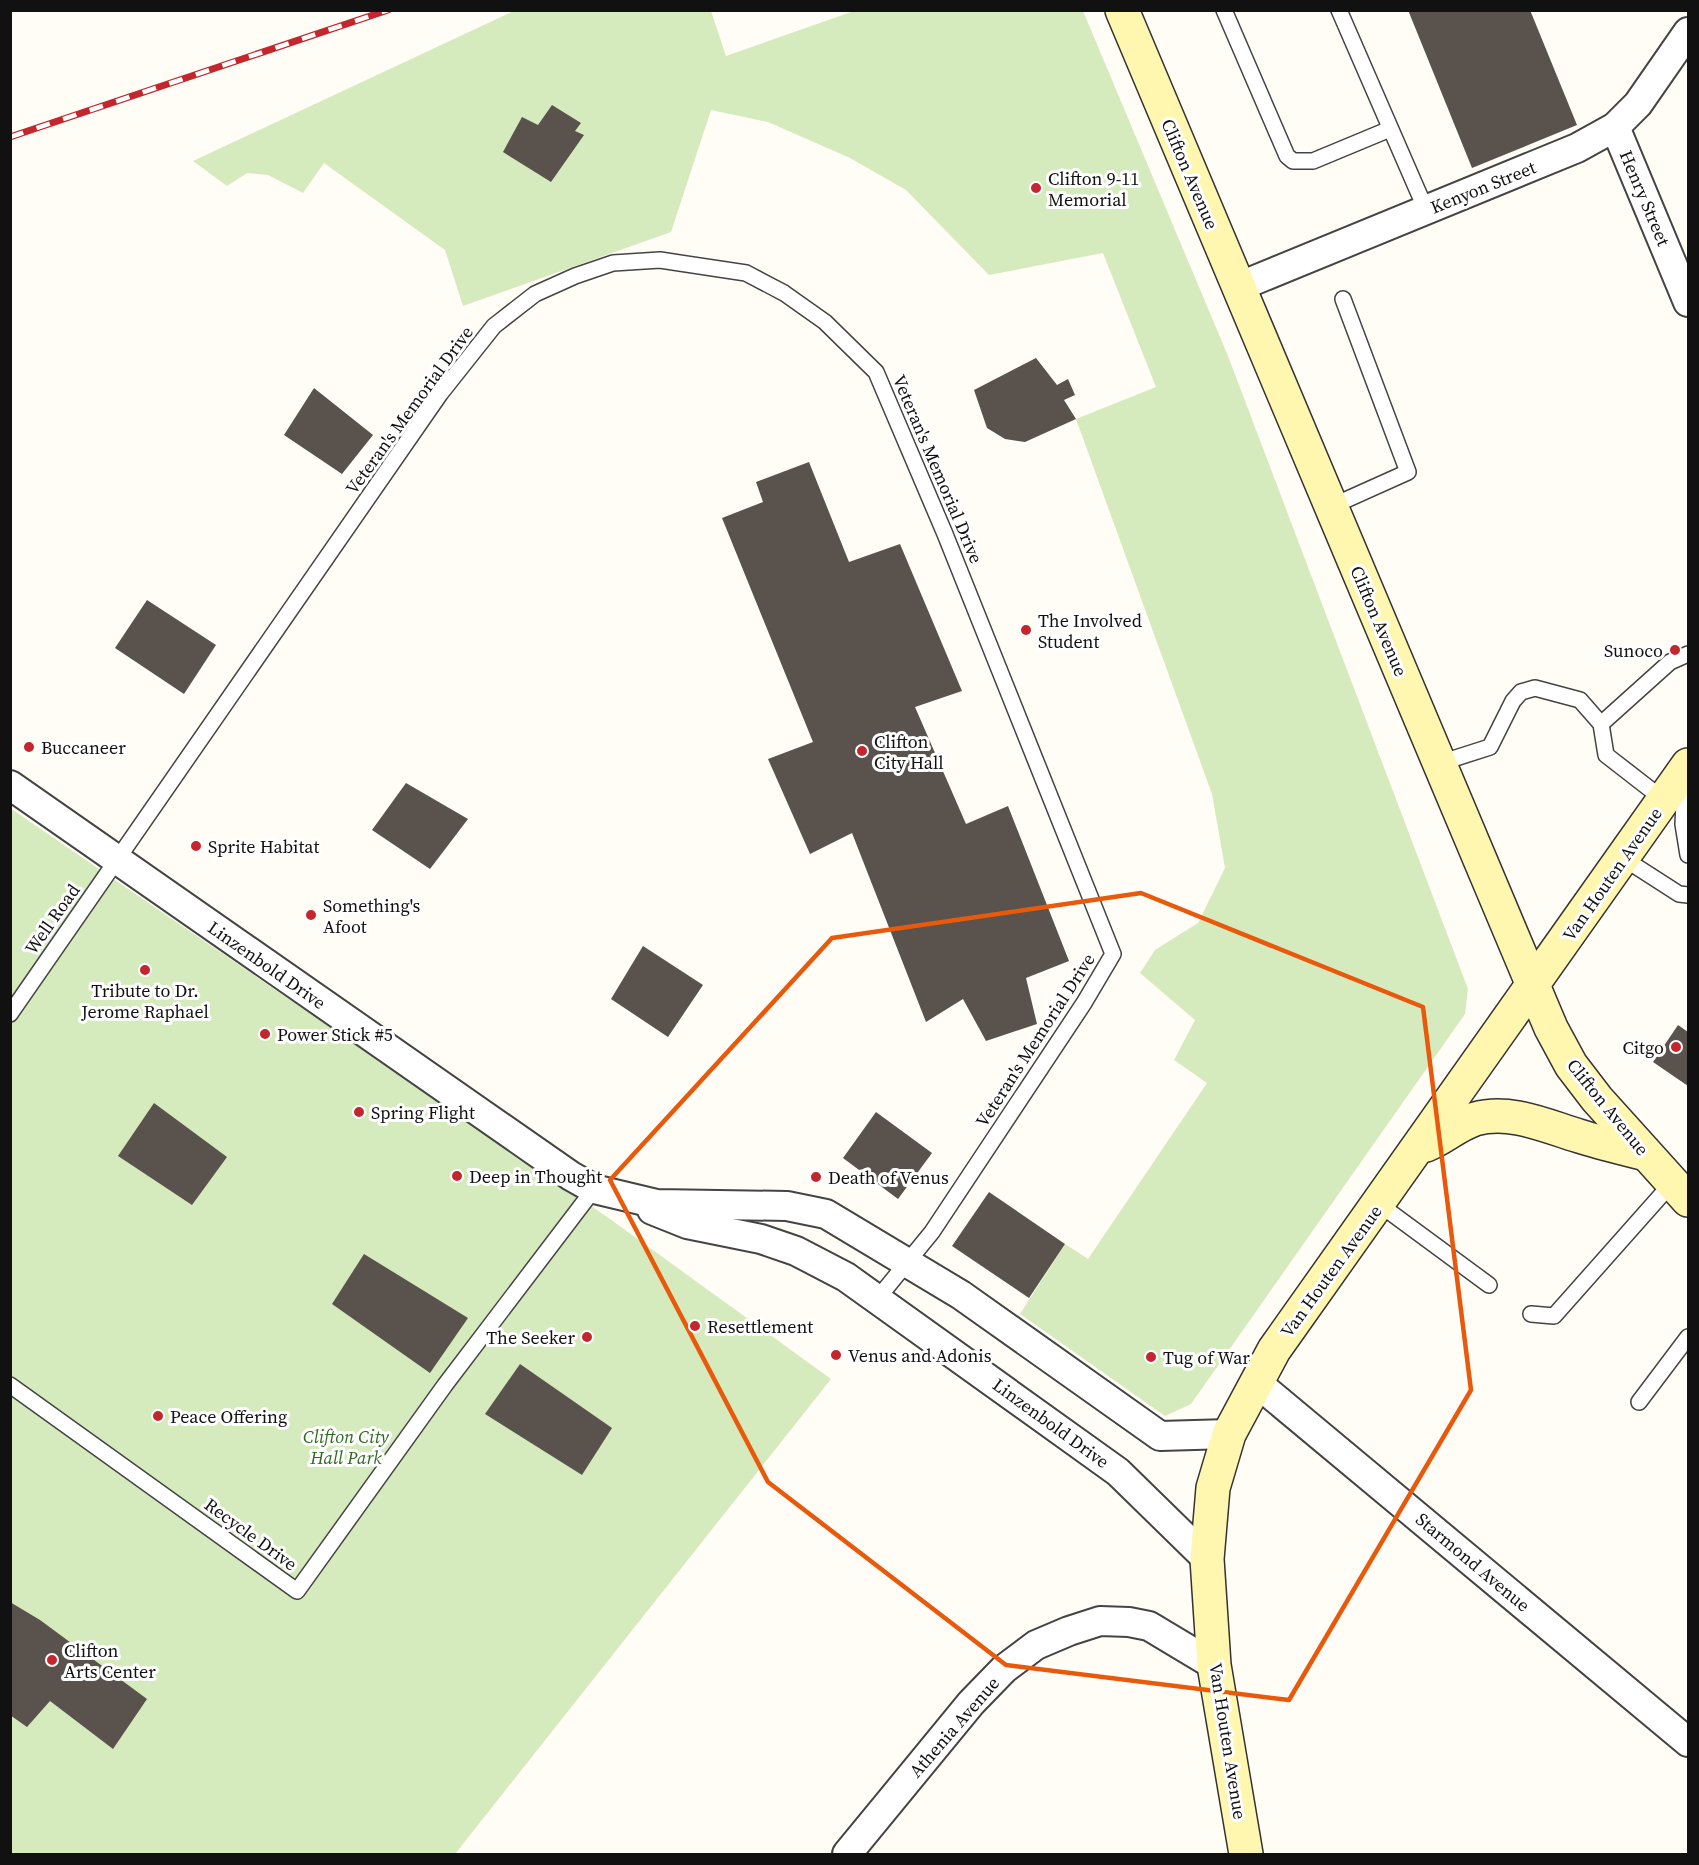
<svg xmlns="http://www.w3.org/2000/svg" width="1699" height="1865" font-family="'Source Serif 4',serif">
<rect width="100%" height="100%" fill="#fffdf5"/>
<g fill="#d5ebbd">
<polygon points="514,11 711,11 726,56 854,11 1083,11 1228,356 1468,989 1465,1014 1191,1404 1165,1416 1020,1314 1065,1244 1088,1259 1207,1083 1174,1060 1195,1020 1140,973 1155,950 1198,923 1225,868 1212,794 1076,419 1156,387 1103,253 989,275 906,190 850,158 768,122 711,110 671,232 463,306 445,250 324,163 303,193 268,175 247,173 227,186 193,161"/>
<polygon points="10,808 610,1219 831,1379 455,1854 11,1854"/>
</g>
<g fill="#5a524d">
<polygon points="1408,10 1530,10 1577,125 1472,168"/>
<polygon points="552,105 581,123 575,131 584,135 551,182 503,152 522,117 538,125"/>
<polygon points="1036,358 1057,385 1068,379 1075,395 1064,400 1076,419 1025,442 1005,439 987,428 974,390"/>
<polygon points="314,388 373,435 342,474 284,435"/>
<polygon points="809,462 849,562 900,544 962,691 915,707 966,824 1008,806 1069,961 1026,978 1037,1024 986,1041 963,999 926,1022 852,833 810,854 768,759 813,742 722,518 763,502 756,482"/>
<polygon points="147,600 216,645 184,694 115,648"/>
<polygon points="406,783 468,819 430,869 372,830"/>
<polygon points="643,946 703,985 668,1037 611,999"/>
<polygon points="1678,1025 1688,1032 1688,1086 1653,1062"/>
<polygon points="154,1103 227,1157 192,1205 118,1156"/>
<polygon points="876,1112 932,1153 898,1199 843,1158"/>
<polygon points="989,1192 1065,1244 1029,1298 952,1246"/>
<polygon points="364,1254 468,1318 430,1373 332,1304"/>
<polygon points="520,1364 612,1428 582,1475 485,1414"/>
<polygon points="10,1602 40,1620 147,1699 113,1749 50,1701 27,1727 10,1715"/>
</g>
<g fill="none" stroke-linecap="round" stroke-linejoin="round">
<defs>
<g id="lane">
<polyline points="1224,10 1287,156 1293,161 1313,161 1390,129"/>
<polyline points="1339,10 1426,210"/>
<polyline points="1330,507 1408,472 1343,299"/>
<polyline points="1601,724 1670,662 1688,654"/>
<polyline points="1440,763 1490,747 1513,701 1521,692 1535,688 1580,700 1601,724 1606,755 1664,800"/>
<polyline points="1685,781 1683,824 1688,855"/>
<polyline points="1623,858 1679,894 1688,895"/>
<polyline points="10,1014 440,394 494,326 535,294 575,276 613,263 660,260 746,273 784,293 825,322 876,372 945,534 1113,954 1084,1003 932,1232 878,1298"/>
<polyline points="1379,1204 1489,1285"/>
<polyline points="1531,1314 1554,1316 1672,1183"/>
<polyline points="10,1385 297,1591 445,1385 594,1189"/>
<polyline points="1639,1402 1688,1337"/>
</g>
<g id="street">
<polyline points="1615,127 1688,302"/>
<polyline points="1238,287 1577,148 1615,127 1638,104 1688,32"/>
<polyline points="10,785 571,1176 594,1189 657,1204 787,1206 826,1214 961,1295 1160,1436 1229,1434"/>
<polyline points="652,1210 687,1224 761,1239 796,1251 846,1277 1118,1472 1207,1559"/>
<polyline points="1257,1383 1688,1742"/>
<polyline points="847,1854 971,1703 1004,1669 1036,1645 1069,1631 1100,1621 1129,1622 1149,1626 1214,1665"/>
</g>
<g id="secondary">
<polyline points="1122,10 1551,1028 1571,1065 1597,1099 1688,1200"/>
<path d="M1426 1145C1444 1138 1455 1126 1475 1119 1510 1109 1546 1126 1579 1136 1601 1143 1623 1148 1646 1154"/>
<polyline points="1246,1854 1214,1665 1207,1559 1213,1488 1229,1434 1274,1350 1688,765"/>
</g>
</defs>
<use href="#lane" stroke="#444" stroke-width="18"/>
<use href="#street" stroke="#444" stroke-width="32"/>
<use href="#secondary" stroke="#333" stroke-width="36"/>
<use href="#lane" stroke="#fff" stroke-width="15"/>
<use href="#street" stroke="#fff" stroke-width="28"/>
<use href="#secondary" stroke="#fff6b0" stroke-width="33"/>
<defs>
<polyline id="rail" points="10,137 388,10"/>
</defs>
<use href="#rail" stroke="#c4262e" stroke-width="7"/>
<use href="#rail" stroke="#fff" stroke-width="4.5" stroke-dasharray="14" stroke-linecap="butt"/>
</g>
<path fill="none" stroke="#e8590c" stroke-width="4.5" stroke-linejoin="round" d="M1141 893 1423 1007 1471 1390 1289 1700 1006 1665 768 1482 610 1180 832 938Z"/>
<g fill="#c4262e" stroke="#fff" stroke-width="2">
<circle cx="1036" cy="188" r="6"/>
<circle cx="1026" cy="630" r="6"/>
<circle cx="1675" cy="650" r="6"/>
<circle cx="29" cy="747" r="6"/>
<circle cx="862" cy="751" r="6"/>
<circle cx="196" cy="846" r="6"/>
<circle cx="311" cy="915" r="6"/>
<circle cx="145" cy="970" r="6"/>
<circle cx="265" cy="1034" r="6"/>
<circle cx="1676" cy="1047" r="6"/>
<circle cx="359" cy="1112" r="6"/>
<circle cx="457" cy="1176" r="6"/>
<circle cx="816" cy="1177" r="6"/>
<circle cx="695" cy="1326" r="6"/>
<circle cx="587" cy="1337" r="6"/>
<circle cx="836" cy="1355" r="6"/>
<circle cx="1151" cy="1357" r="6"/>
<circle cx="158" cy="1416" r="6"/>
<circle cx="52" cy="1660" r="6"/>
</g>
<g text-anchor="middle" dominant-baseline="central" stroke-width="6" stroke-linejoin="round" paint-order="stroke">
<g font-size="18" fill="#111" stroke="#fff">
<text transform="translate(1190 174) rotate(67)">Clifton Avenue</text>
<text transform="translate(1483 187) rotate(-22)">Kenyon Street</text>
<text transform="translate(1645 198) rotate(67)">Henry Street</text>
<text transform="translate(409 410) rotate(-54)">Veteran's Memorial Drive</text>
<text transform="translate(938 469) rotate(67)">Veteran's Memorial Drive</text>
<text transform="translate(1379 621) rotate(67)">Clifton Avenue</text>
<text transform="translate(1612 874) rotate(-55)">Van Houten Avenue</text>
<text transform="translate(52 919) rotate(-55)">Well Road</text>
<text transform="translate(267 965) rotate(35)">Linzenbold Drive</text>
<text transform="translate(1035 1040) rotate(-57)">Veteran's Memorial Drive</text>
<text transform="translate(1608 1107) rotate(51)">Clifton Avenue</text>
<text transform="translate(1331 1271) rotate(-54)">Van Houten Avenue</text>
<text transform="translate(1051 1423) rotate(36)">Linzenbold Drive</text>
<text transform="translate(251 1534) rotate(36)">Recycle Drive</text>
<text transform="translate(1473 1562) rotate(40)">Starmond Avenue</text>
<text transform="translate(954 1727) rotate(-49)">Athenia Avenue</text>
<text transform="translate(1228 1741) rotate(81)">Van Houten Avenue</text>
</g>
<g font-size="18" fill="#111" stroke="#fff" text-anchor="start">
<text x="1048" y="178">Clifton 9-11<tspan x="1048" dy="21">Memorial</tspan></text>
<text x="1038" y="620">The Involved<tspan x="1038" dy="21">Student</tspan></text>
<text x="1663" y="650" text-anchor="end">Sunoco</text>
<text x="874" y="741">Clifton<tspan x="874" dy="21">City Hall</tspan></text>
<text x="41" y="747">Buccaneer</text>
<text x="208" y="846">Sprite Habitat</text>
<text x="323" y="905">Something's<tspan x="323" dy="21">Afoot</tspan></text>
<text x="145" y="990" text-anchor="middle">Tribute to Dr.<tspan x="145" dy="21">Jerome Raphael</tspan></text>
<text x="277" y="1034">Power Stick #5</text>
<text x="1664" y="1047" text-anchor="end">Citgo</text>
<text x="371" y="1112">Spring Flight</text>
<text x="469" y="1176">Deep in Thought</text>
<text x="828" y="1177">Death of Venus</text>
<text x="707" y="1326">Resettlement</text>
<text x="575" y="1337" text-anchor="end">The Seeker</text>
<text x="848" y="1355">Venus and Adonis</text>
<text x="1163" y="1357">Tug of War</text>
<text x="170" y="1416">Peace Offering</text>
<text x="64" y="1650">Clifton<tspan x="64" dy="21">Arts Center</tspan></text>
</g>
<g font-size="18" font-style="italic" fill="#2f6b1f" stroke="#fff">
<text x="346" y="1436">Clifton City<tspan x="346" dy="21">Hall Park</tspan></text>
</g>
</g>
<rect width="1699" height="1865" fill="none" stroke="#111111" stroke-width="24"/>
</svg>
